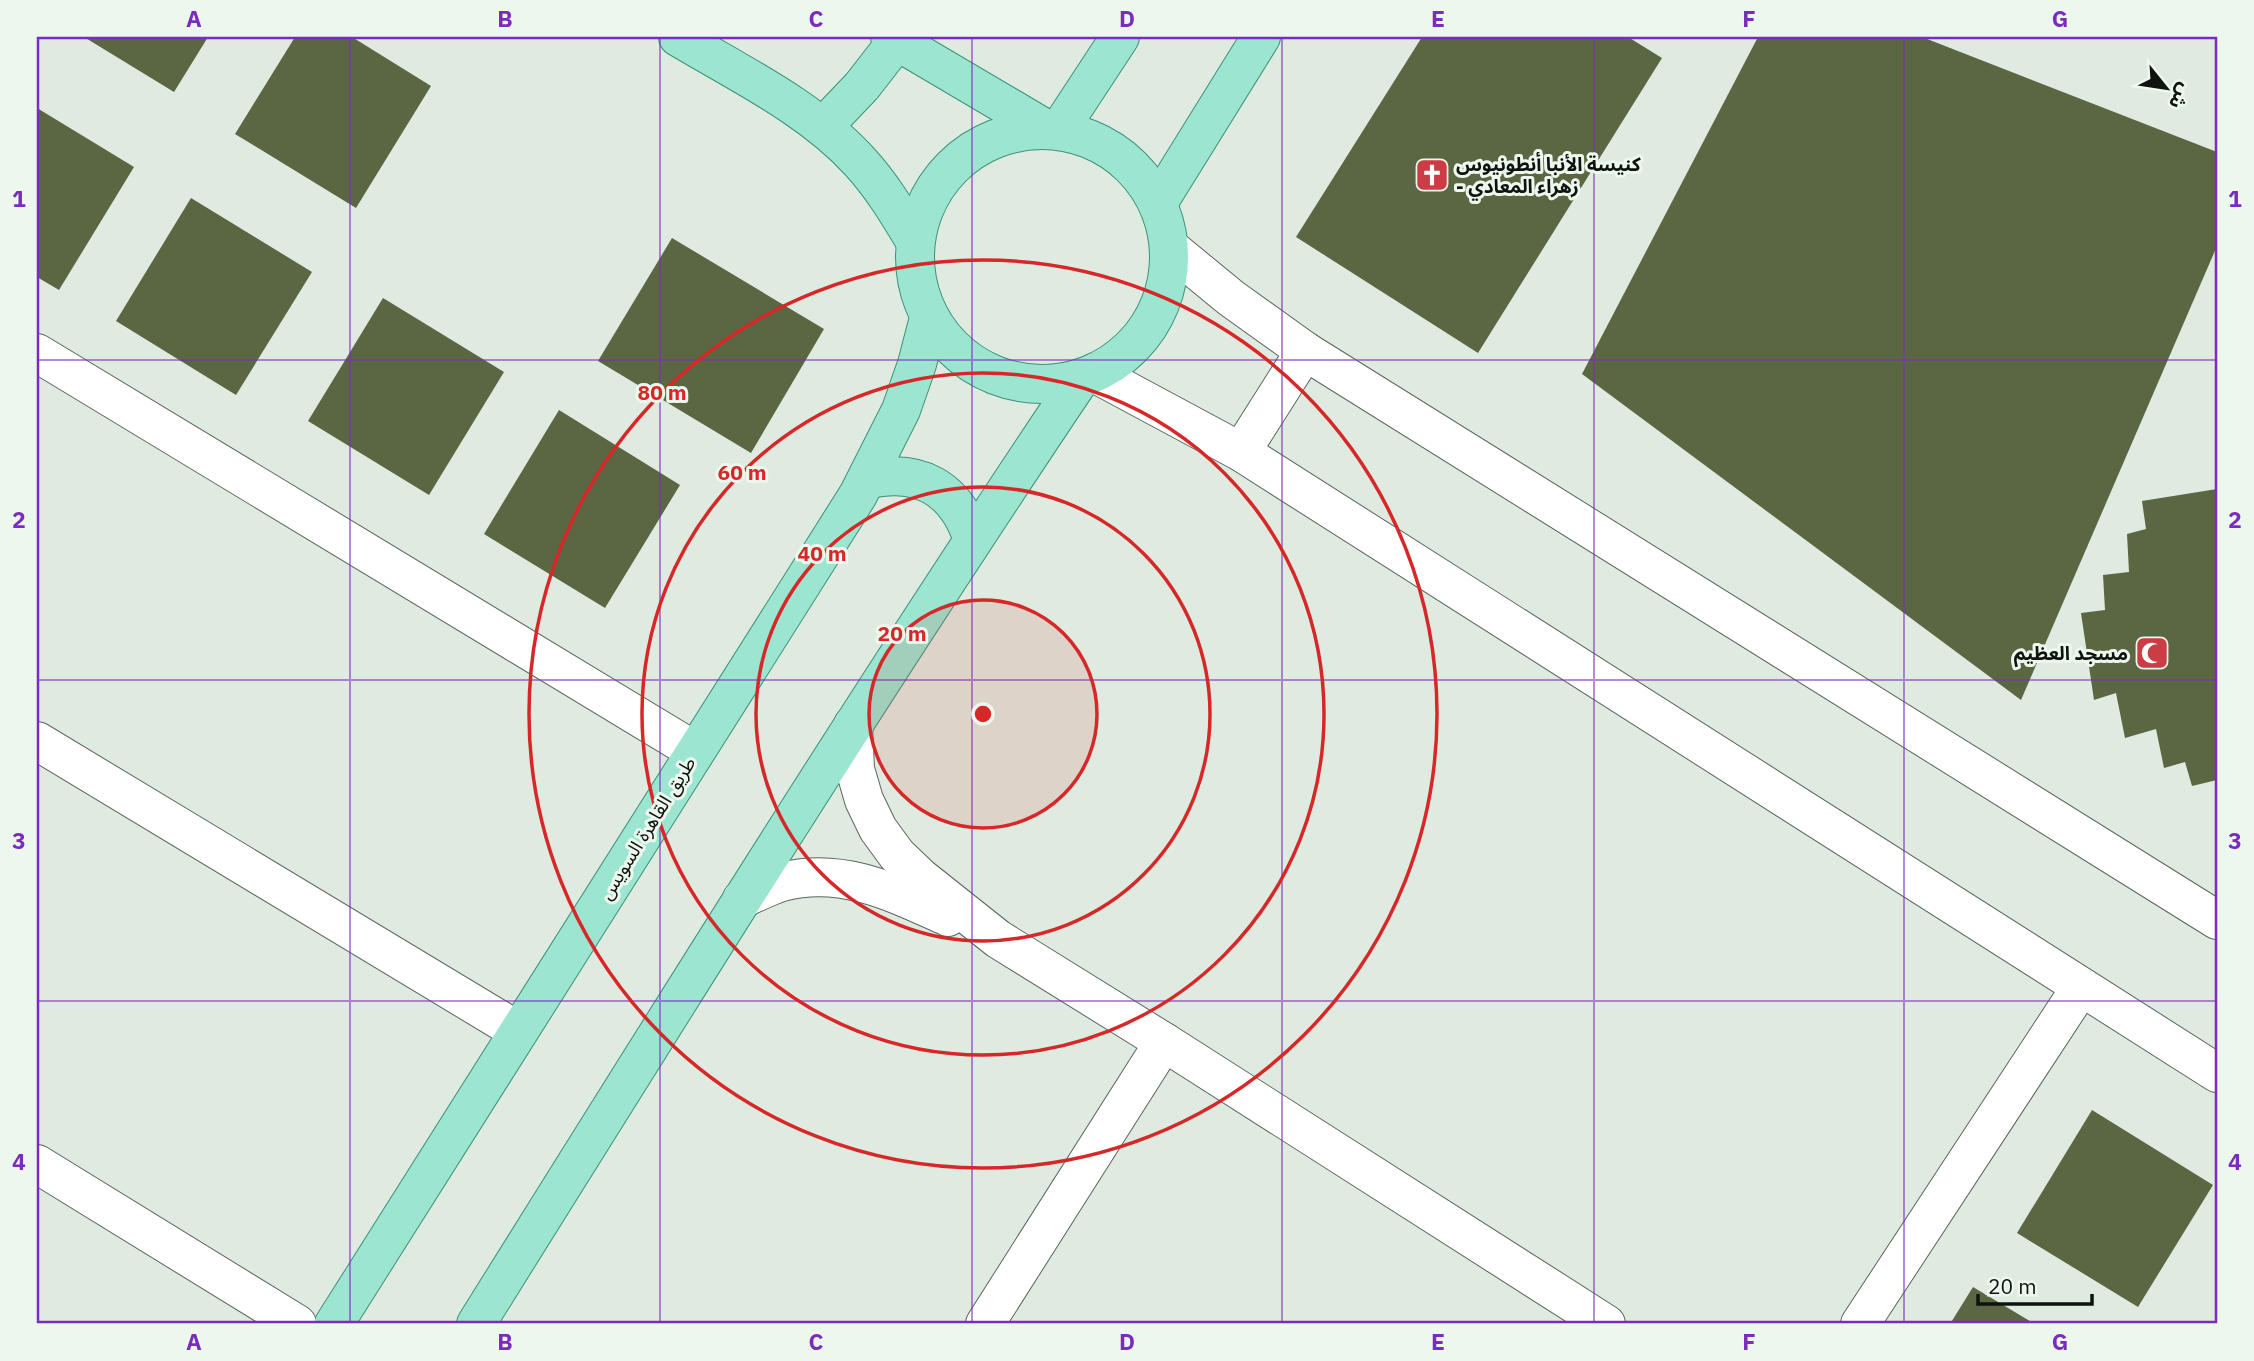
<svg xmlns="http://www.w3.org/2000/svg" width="2254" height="1361" font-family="'IBM Plex Sans','Noto Sans Arabic',sans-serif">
<rect width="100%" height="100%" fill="#dfebe0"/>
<g fill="#5b6643">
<polygon points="84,37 208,37 174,92"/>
<polygon points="295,37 352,37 431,86 356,208 235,134"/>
<polygon points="1422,37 1628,37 1662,58 1478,353 1296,237"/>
<polygon points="1758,37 1922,37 2217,152 2217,246 2021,700 1582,374"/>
<polygon points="37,108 134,167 59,290 37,277"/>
<polygon points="191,198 312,272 236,395 116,321"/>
<polygon points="672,238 824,329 751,453 598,361"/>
<polygon points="383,298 504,372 429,495 308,421"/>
<polygon points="559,410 680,485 605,608 484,534"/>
<polygon points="2217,489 2217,780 2192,786 2185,762 2164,768 2156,729 2125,738 2116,693 2094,700 2081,613 2105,610 2103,575 2129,572 2127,534 2146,529 2142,501"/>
<polygon points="2092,1110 2213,1185 2138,1307 2017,1233"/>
<polygon points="1973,1287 2035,1324 1950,1324"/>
</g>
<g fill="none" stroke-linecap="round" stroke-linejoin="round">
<defs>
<g id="minor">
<polyline points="1169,247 1231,298 1305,351 2217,920"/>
<polyline points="37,353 695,751"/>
<polyline points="1094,373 1241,452 2217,1073"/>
<polyline points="1241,452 1305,351"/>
<polyline points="853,725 855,769 864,800 878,829 897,855 920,877 998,939 1164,1042 1606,1324"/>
<polyline points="37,741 518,1031"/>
<path d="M742 899C755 893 769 886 782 882 842 866 895 893 948 917"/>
<polyline points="37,1164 297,1324"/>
<polyline points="985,1324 1164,1042"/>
<polyline points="1860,1324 2081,987"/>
</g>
<g id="major">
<path d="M678 37C740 74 811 108 860 162 882 186 898 213 915 241"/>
<polyline points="890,37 1046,129"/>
<polyline points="823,127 862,86 897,41"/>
<circle cx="1042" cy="257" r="127"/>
<polyline points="1059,130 1120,37"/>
<polyline points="1158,203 1261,37"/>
<path d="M866 480C919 467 956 488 973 540"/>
<polyline points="334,1324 858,495 901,410 917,364 929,318"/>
<path d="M476 1324C674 1007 872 689 1081 378"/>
</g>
</defs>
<use href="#minor" stroke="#5b655c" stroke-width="40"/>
<use href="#major" stroke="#3e9079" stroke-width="40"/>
<use href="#minor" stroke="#fff" stroke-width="38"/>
<use href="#major" stroke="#9be5d1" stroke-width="38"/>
</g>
<path fill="none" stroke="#7b2cbf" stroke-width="2" stroke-opacity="0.55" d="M350 37V1324M660 37V1324M972 37V1324M1282 37V1324M1594 37V1324M1904 37V1324M37 360H2217M37 680H2217M37 1001H2217"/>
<circle cx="983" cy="714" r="114" fill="#d62828" fill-opacity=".12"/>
<g fill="none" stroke="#d62828" stroke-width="3.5">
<circle cx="983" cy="714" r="114"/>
<circle cx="983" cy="714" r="227"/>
<circle cx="983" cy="714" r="341"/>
<circle cx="983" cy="714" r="454"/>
</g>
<defs>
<symbol id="church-square" viewBox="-11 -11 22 22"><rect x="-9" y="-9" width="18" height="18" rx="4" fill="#cc3c45" stroke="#ecf8ed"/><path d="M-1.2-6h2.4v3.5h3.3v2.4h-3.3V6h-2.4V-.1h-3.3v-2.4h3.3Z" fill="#fff"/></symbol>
<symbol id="mosque-square" viewBox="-11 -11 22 22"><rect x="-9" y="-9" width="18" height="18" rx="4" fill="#cc3c45" stroke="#ecf8ed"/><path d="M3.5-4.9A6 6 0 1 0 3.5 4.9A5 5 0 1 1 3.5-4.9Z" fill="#fff"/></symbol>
</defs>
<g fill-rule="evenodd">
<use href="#church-square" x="1413" y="156" width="38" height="38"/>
<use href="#mosque-square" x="2133" y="634" width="38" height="38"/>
</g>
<g text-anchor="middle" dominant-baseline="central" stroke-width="6" stroke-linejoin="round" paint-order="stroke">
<g font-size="19" font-weight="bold" fill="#0f130f" stroke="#ecf8ed" text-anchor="start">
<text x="1456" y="164">كنيسة الأنبا أنطونيوس<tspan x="1456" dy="22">- زهراء المعادي</tspan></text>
<text x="2128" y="653" text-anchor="end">مسجد العظيم</text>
</g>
<g font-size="19" fill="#0f130f" stroke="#ecf8ed">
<text transform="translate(647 828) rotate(-58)">طريق القاهرة السويس</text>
</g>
</g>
<circle cx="983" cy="714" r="10" fill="#d62828" stroke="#ecf8ed" stroke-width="3.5"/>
<g font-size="21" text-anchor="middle" font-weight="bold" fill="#d62828" stroke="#ecf8ed" stroke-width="6" stroke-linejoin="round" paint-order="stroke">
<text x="662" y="400">80 m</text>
<text x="742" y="480">60 m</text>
<text x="822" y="561">40 m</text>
<text x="902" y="641">20 m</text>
</g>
<rect width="2254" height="1361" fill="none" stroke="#ecf8ed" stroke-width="77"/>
<g transform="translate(2166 88) rotate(120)" stroke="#ecf8ed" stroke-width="5" paint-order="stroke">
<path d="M0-5L12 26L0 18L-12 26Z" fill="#0f130f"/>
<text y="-10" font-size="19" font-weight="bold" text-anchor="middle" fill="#0f130f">ش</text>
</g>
<path d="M1978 1294v10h114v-10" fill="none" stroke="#0f130f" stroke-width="3.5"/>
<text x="1988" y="1294" font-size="21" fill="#0f130f" stroke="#ecf8ed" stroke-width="5" paint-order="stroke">20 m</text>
<rect x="38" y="38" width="2178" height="1284" fill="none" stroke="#7b2cbf" stroke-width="2.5"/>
<g font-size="23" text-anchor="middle" font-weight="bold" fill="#7b2cbf">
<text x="194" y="27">A</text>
<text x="505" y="27">B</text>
<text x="816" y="27">C</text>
<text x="1127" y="27">D</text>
<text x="1438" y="27">E</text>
<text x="1749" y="27">F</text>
<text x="2060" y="27">G</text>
<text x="19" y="207">1</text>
<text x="2235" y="207">1</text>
<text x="19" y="528">2</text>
<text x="2235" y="528">2</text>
<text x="19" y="849">3</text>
<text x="2235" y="849">3</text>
<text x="19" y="1170">4</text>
<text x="2235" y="1170">4</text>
<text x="194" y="1350">A</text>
<text x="505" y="1350">B</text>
<text x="816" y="1350">C</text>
<text x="1127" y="1350">D</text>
<text x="1438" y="1350">E</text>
<text x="1749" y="1350">F</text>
<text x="2060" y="1350">G</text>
</g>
</svg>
